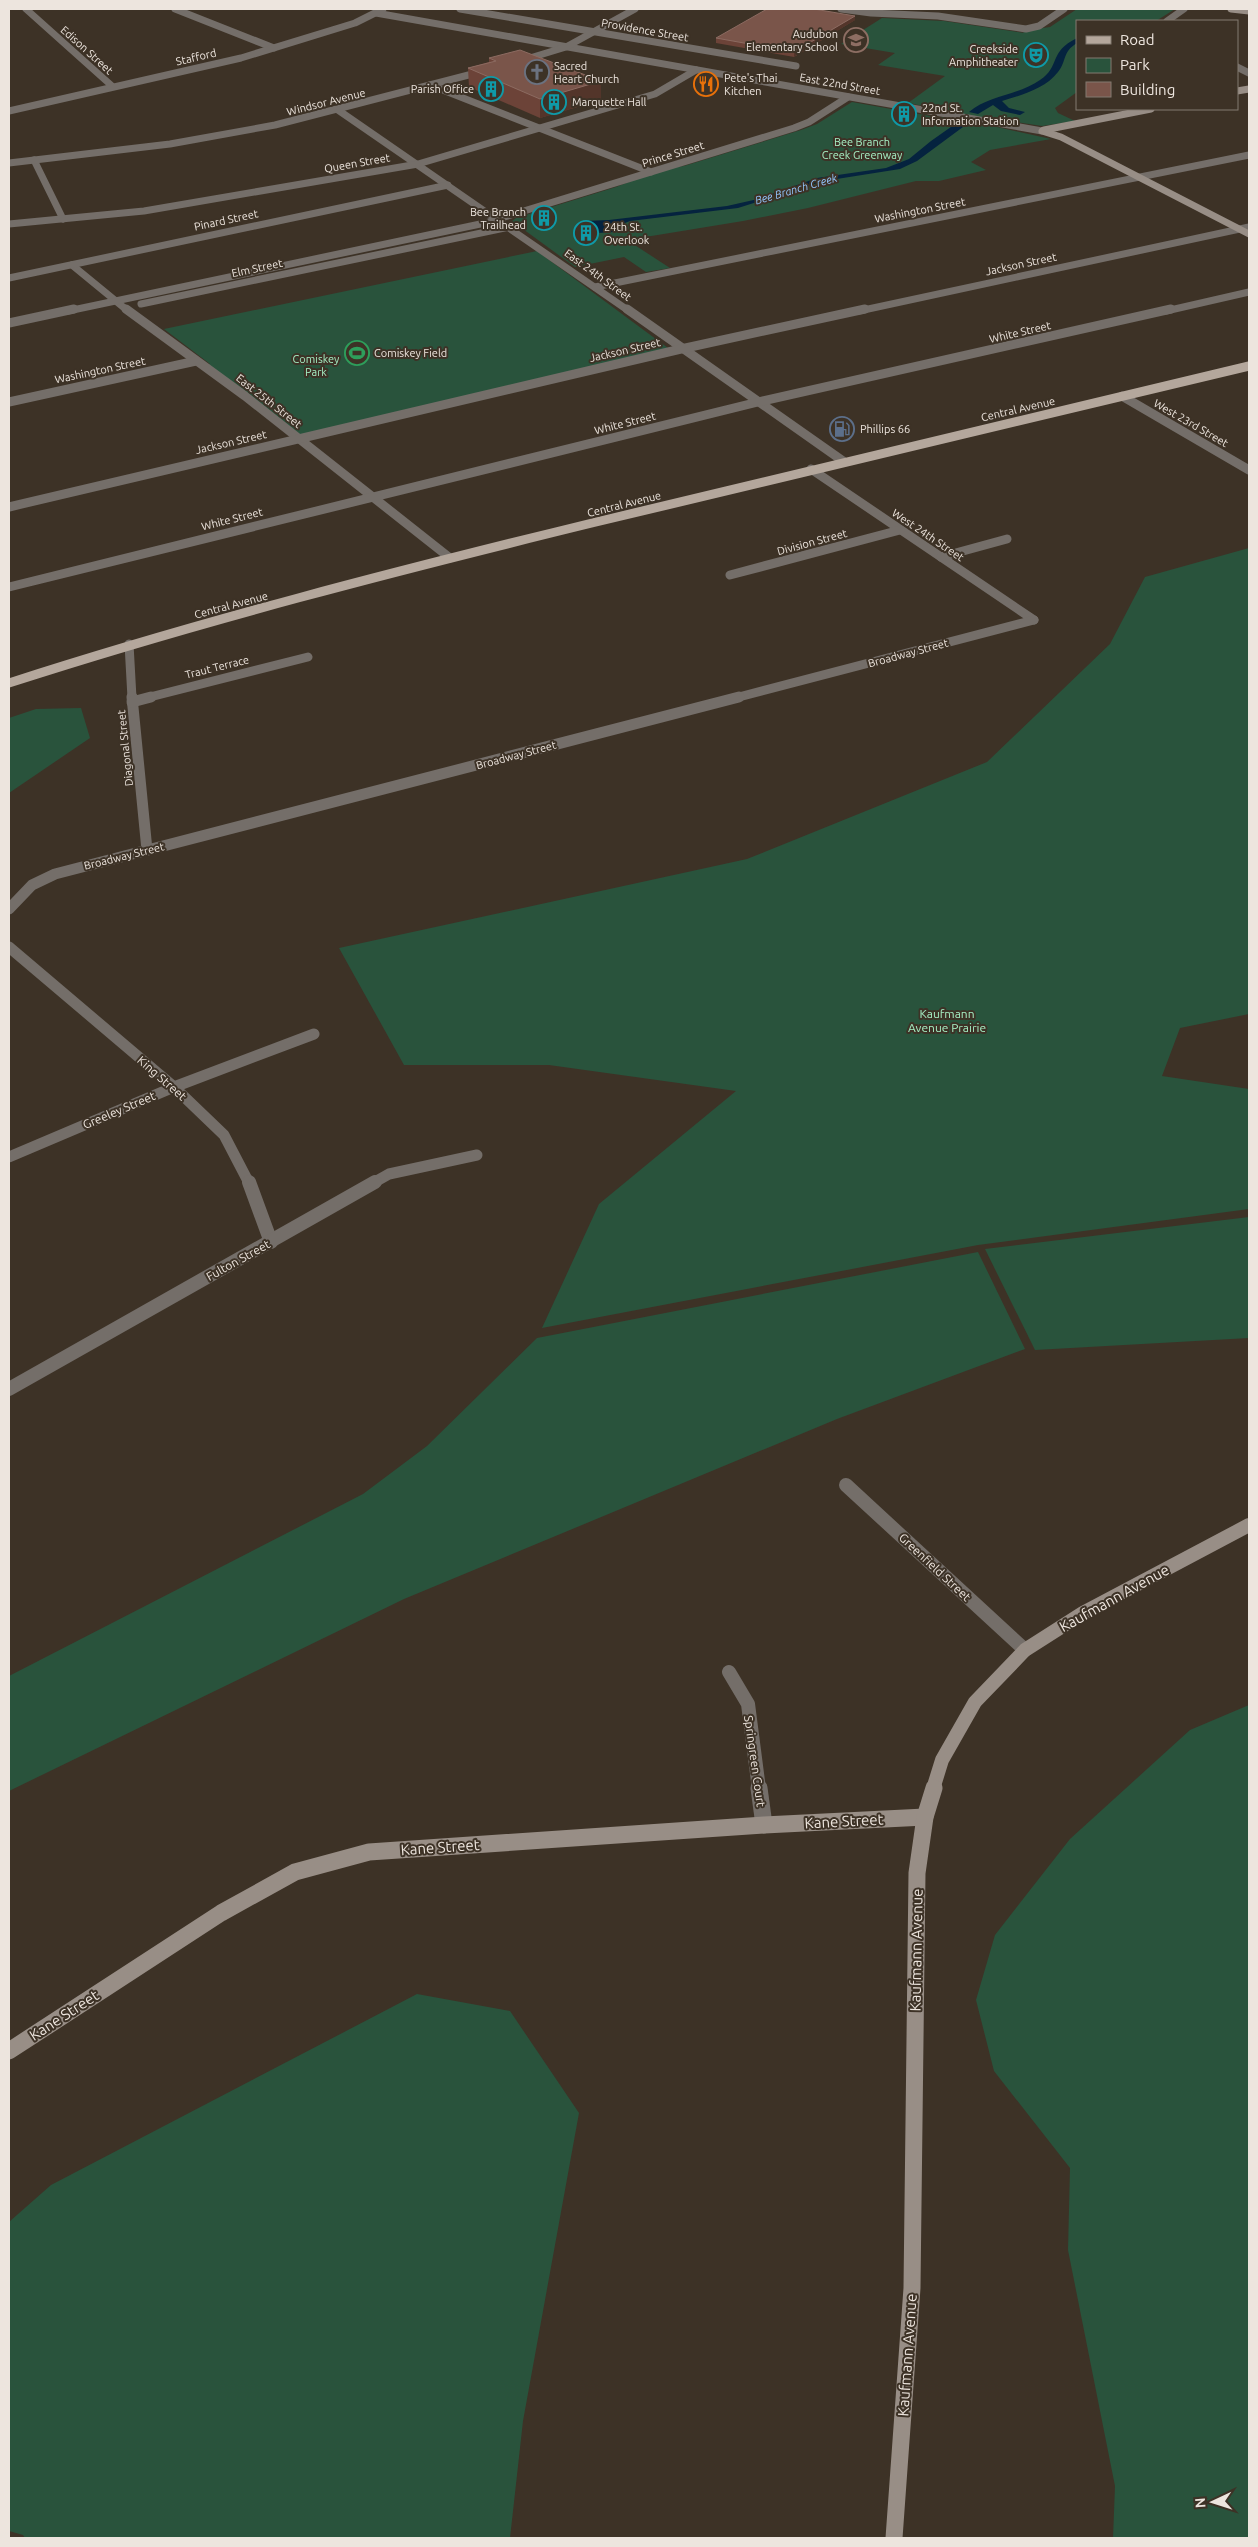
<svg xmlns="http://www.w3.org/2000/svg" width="1258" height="2547" font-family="Ubuntu,sans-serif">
<rect width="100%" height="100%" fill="#3d3226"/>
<g fill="#29533c">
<polygon points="1077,9 1175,9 1156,21 1077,21 1077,92 1055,108 1058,113 1075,121 1042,126 996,119 988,125 1051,139 990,150 971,162 986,170 939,181 916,181 808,208 743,221 627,240 670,268 646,272 624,257 575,267 512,221 516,218 616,187 662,169 684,166 801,130 817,124 852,102 941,118 950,111 908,103 945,76 878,65 895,53 841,44 882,18 944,21 1024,33 1022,31 1050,27"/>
<polygon points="537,251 672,351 298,438 203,366 210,364 164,329"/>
<polygon points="1249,548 1249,1014 1180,1028 1162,1076 1249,1089 1249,1209 978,1245 542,1328 599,1204 736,1091 549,1065 404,1065 339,948 747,859 987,762 1110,644 1145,577"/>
<polygon points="81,708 90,738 9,793 9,718 36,709"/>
<polygon points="1249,1217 1249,1338 1035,1350 985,1249"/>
<polygon points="978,1252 1025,1349 837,1419 404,1599 9,1791 9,1676 363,1494 427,1446 537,1338"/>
<polygon points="1249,1705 1249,2538 1113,2538 1115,2486 1068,2250 1070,2168 994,2071 976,2000 995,1935 1070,1839 1190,1730"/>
<polygon points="417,1994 510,2011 579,2113 523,2421 510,2538 25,2538 23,2535 9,2531 9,2222 51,2185"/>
</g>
<g fill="#05233f">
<path d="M1077 38V43C1062 52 1067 61 1058 72 1045 89 1021 95 1002 101L1009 108 1025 112 1020 115 1001 111 993 105 978 114 969 112C989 95 1019 95 1040 80 1061 66 1048 52 1077 38Z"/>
<polygon points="958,122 967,124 917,161 900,169 824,181 738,208 630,221 620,225 613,232 598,233 600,232 584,226 579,229 577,226 584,221 609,220 727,206 758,199 817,178 886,168 909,159 931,141"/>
</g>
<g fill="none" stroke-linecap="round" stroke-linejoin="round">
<g stroke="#746e69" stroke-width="7">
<polyline points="26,9 112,86"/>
<polyline points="175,9 274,48"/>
<polyline points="460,9 796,66"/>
<polyline points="841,9 871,13 938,16 1026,29 1039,26 1064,9"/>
<polyline points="376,13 1042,131"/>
<polyline points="1167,21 1184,9"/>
<polyline points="520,61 566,47 635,9"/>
<polyline points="1237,67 1249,73"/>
<polyline points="430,85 651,172"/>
<polyline points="338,110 629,311"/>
<polyline points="9,111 241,58 355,23 383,9"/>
<polyline points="34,160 63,219"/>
<polyline points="9,163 170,144 275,125 484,71"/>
<polyline points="9,224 144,211 418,164 655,94 696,70"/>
<polyline points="72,265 128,311"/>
<polyline points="9,278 448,185"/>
<polyline points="595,287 1249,155"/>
<polyline points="141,304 510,227"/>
<polyline points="68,311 485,223 794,128 809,122 848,97"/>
<polyline points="859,311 1249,227"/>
<polyline points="1166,311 1249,292"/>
</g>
<g stroke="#746e69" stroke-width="9">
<polyline points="126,309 245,396 450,558"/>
<polyline points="627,309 843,461"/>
<polyline points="9,323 74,309"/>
<polyline points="1122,396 1249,470"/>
<polyline points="9,402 196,361"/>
<polyline points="811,469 1034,620"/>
<polyline points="9,507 681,349 865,309"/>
<polyline points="941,557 1007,539"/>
<polyline points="730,575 900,530"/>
<polyline points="9,587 758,402 1171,309"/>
<polyline points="129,644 132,698"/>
<polyline points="146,698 308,657"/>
<polyline points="735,698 1034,620"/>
</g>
<g stroke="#746e69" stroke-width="11">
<polyline points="132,697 147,850"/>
<polyline points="132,702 151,697"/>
<polyline points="9,909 32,885 55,874 739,697"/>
<polyline points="9,947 174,1087 224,1135 249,1183"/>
<polyline points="9,1157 174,1087 314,1034"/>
<polyline points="373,1183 389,1174 477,1155"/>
</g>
<g stroke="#746e69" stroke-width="14">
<polyline points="249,1182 271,1242"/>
<polyline points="9,1389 375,1182"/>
<polyline points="846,1485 1025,1650"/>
<polyline points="729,1672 748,1704 759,1789"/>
</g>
<polyline stroke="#746e69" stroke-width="17" points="759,1788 764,1825"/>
<g stroke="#988e86" stroke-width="7">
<polyline points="1231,9 1249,11"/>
<polyline points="1237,91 1249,89"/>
<polyline points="1044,130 1151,109"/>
<polyline points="1042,131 1061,137 1249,234"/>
</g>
<polyline stroke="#988e86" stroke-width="14" points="933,1789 942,1760 975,1702 1025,1650 1083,1613 1249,1525"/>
<g stroke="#988e86" stroke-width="17">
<polyline points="9,2051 221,1913 295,1872 369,1852 764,1825 925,1817"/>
<polyline points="894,2538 912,2288 917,1873 925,1817 934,1788"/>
</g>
<path stroke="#b4a79c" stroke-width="9" d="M9 683C201 621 396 571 592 523 811 469 1030 417 1249 366"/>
</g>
<g fill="#6c4338">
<polygon points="855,20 794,57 716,43 716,38"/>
<polygon points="489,58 601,100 540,118 469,87 468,68 489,62"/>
</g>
<g fill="#53352a">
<polygon points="855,16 855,20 794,57 794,52"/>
<polygon points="601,81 601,100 540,118 540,99"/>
</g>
<g fill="#7a554a" stroke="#8c6b61">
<polygon points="767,9 814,9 855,16 794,52 716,38"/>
<polygon points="520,50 601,81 540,99 468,68 496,61 489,58"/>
</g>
<defs>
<symbol id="school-ring" viewBox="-11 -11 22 22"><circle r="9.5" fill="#3d3226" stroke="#8d6e63" stroke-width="1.5"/><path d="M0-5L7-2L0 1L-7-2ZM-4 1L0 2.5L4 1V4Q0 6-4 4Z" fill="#8d6e63"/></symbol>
<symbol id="theatre-ring" viewBox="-11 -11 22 22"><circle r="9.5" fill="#3d3226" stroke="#0f9aa8" stroke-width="1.5"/><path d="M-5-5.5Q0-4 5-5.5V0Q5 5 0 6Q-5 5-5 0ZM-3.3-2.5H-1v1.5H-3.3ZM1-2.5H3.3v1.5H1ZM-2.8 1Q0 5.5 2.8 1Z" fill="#0f9aa8"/></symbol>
<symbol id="church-ring" viewBox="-11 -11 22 22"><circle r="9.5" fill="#3d3226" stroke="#6b7280" stroke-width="1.5"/><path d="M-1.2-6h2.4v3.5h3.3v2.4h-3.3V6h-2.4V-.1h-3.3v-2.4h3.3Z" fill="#6b7280"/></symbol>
<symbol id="restaurant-ring" viewBox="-11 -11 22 22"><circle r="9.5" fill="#3d3226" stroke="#e8710a" stroke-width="1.5"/><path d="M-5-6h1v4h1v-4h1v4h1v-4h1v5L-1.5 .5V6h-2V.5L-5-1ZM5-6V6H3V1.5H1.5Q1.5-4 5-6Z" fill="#e8710a"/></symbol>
<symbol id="building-ring" viewBox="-11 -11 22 22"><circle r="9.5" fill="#3d3226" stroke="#0f9aa8" stroke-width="1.5"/><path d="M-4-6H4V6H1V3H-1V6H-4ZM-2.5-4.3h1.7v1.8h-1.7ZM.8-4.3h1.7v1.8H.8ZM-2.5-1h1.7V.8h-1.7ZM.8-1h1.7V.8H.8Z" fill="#0f9aa8"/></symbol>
<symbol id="stadium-ring" viewBox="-11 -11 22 22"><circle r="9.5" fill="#3d3226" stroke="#2e9e5b" stroke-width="1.5"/><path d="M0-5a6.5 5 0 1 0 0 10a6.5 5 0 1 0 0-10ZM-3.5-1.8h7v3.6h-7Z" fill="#2e9e5b"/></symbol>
<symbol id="fuel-ring" viewBox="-11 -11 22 22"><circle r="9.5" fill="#3d3226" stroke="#5c6f8a" stroke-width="1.5"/><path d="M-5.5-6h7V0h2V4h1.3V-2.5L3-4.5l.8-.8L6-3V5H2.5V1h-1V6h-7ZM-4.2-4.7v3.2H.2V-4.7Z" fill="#5c6f8a"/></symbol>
</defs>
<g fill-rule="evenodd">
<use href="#school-ring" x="842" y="26" width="28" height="28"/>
<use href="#theatre-ring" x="1022" y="41" width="28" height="28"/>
<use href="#church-ring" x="523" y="58" width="28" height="28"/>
<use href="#restaurant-ring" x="692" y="70" width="28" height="28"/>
<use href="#building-ring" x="477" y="75" width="28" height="28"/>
<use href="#building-ring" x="540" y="88" width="28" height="28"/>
<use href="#building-ring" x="890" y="100" width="28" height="28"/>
<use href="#building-ring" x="530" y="204" width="28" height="28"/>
<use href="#building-ring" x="572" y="219" width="28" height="28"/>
<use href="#stadium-ring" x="343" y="339" width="28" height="28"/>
<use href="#fuel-ring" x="828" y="415" width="28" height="28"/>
</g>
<g text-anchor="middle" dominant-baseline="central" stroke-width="4" stroke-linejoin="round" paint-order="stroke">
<g font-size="11" fill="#ede5de" stroke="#3d3226">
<text transform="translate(645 30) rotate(10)">Providence Street</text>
<text transform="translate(87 50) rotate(42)">Edison Street</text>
<text transform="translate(196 57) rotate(-13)">Stafford</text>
<text transform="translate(840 84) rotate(10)">East 22nd Street</text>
<text transform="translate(326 102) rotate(-14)">Windsor Avenue</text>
<text transform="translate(673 154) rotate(-17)">Prince Street</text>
<text transform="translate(357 163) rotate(-10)">Queen Street</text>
<text transform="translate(920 210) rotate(-11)">Washington Street</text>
<text transform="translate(226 220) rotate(-12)">Pinard Street</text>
<text transform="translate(1021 264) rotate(-12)">Jackson Street</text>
<text transform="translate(257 268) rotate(-12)">Elm Street</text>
<text transform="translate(598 275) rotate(36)">East 24th Street</text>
<text transform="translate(1020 332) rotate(-13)">White Street</text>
<text transform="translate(625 350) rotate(-13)">Jackson Street</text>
<text transform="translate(100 370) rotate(-12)">Washington Street</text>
<text transform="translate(269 401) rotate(38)">East 25th Street</text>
<text transform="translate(1018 409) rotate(-13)">Central Avenue</text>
<text transform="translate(625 423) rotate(-14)">White Street</text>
<text transform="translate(1191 423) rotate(30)">West 23rd Street</text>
<text transform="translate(231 442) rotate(-13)">Jackson Street</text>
<text transform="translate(624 504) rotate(-14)">Central Avenue</text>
<text transform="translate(232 519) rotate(-14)">White Street</text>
<text transform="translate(928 535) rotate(34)">West 24th Street</text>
<text transform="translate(812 542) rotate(-15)">Division Street</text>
<text transform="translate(231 605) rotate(-15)">Central Avenue</text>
<text transform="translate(908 653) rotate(-15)">Broadway Street</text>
<text transform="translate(217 667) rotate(-14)">Traut Terrace</text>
<text transform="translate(125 748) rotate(-96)">Diagonal Street</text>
<text transform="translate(516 755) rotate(-15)">Broadway Street</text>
<text transform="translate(124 856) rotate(-14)">Broadway Street</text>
</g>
<g font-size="11" fill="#ede5de" stroke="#3d3226" text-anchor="start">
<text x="838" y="34" text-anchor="end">Audubon<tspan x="838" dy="13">Elementary School</tspan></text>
<text x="1018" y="49" text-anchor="end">Creekside<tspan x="1018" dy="13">Amphitheater</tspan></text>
<text x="554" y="66">Sacred<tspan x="554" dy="13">Heart Church</tspan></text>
<text x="724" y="78">Pete's Thai<tspan x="724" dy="13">Kitchen</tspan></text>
<text x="474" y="89" text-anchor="end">Parish Office</text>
<text x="572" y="102">Marquette Hall</text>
<text x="922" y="108">22nd St.<tspan x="922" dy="13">Information Station</tspan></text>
<text x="526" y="212" text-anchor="end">Bee Branch<tspan x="526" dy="13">Trailhead</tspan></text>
<text x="604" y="227">24th St.<tspan x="604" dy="13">Overlook</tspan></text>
<text x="374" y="353">Comiskey Field</text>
<text x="860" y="429">Phillips 66</text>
</g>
<g font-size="11" fill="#a5efc4" stroke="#3d3226">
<text x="862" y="142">Bee Branch<tspan x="862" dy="13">Creek Greenway</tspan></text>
<text x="316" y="359">Comiskey<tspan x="316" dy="13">Park</tspan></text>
</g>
<g font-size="11" font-style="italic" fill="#92c4fb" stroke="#3d3226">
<text transform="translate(796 189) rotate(-16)">Bee Branch Creek</text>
</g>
<g font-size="12" fill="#a5efc4" stroke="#3d3226">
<text x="947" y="1013">Kaufmann<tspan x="947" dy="14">Avenue Prairie</tspan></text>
</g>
<g font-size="12" fill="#ede5de" stroke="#3d3226">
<text transform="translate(162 1078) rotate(41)">King Street</text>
<text transform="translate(119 1110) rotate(-23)">Greeley Street</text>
<text transform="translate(238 1260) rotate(-29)">Fulton Street</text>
<text transform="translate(935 1567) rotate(43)">Greenfield Street</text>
<text transform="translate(755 1761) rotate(82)">Springreen Court</text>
</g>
<g font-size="15" fill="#ede5de" stroke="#3d3226">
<text transform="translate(1114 1598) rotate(-29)">Kaufmann Avenue</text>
<text transform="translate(844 1821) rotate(-3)">Kane Street</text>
<text transform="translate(440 1847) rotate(-4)">Kane Street</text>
<text transform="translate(916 1950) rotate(-89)">Kaufmann Avenue</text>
<text transform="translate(64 2015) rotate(-33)">Kane Street</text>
<text transform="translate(907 2355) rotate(-86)">Kaufmann Avenue</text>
</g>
</g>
<rect width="1258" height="2547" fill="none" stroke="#ede5de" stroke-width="20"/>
<rect x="1076" y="20" width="162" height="90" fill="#3d3226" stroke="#837a70"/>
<rect x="1086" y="36" width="25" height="8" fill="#b4a79c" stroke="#837a70"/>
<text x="1120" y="45" font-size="15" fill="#ede5de">Road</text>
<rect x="1086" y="58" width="25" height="15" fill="#29533c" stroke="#837a70"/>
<text x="1120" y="70" font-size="15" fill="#ede5de">Park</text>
<rect x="1086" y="82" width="25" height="15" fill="#7a554a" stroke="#837a70"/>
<text x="1120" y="95" font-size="15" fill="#ede5de">Building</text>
<g transform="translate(1213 2502) rotate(266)" stroke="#3d3226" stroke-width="4" paint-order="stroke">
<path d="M0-4L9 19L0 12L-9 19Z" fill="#ede5de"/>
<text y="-8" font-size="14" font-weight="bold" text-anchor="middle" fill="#ede5de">N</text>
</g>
</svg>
